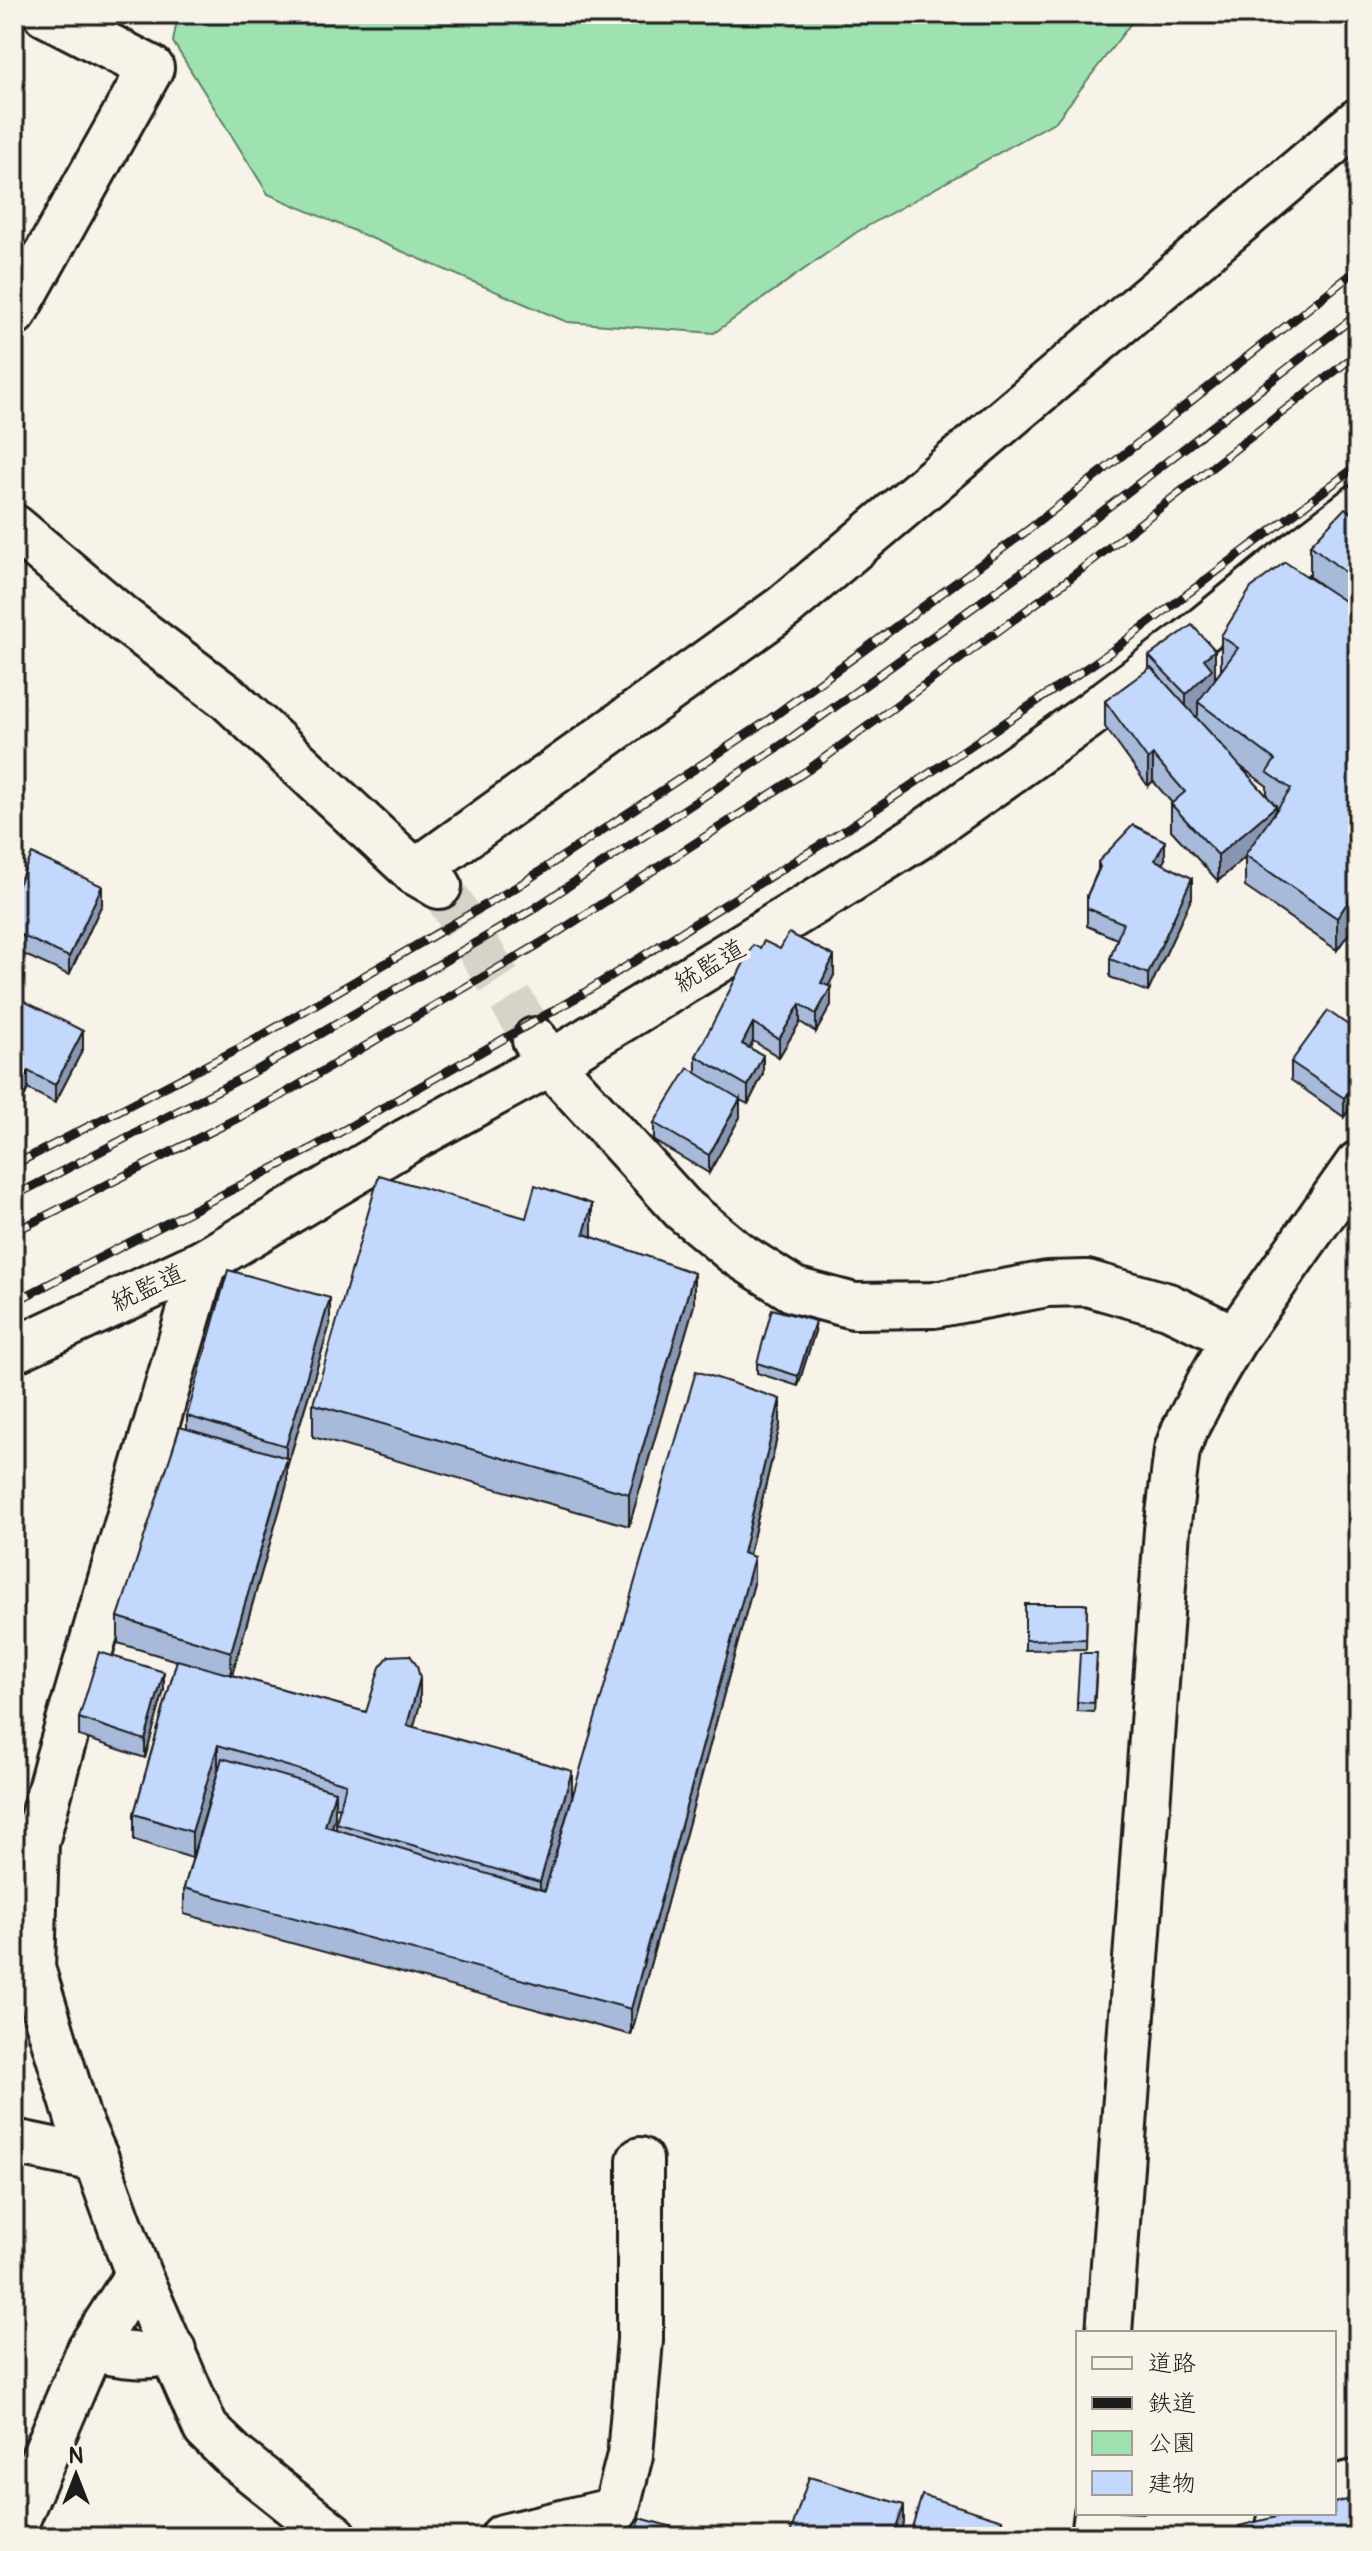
<svg xmlns="http://www.w3.org/2000/svg" width="1372" height="2551" font-family="Pangolin,'Klee One',sans-serif">
<rect width="100%" height="100%" fill="#f7f3e8"/>
<filter id="ink" filterUnits="userSpaceOnUse"><feTurbulence type="fractalNoise" baseFrequency=".0125" numOctaves="2"/><feDisplacementMap in="SourceGraphic" scale="16" xChannelSelector="R" yChannelSelector="G"/><feConvolveMatrix kernelMatrix="1 2 1 2 8 2 1 2 1" color-interpolation-filters="sRGB"/></filter>
<g filter="url(#ink)">
<polygon fill="#9ee3af" stroke="#5d8066" stroke-width="2" points="178,14 1138,14 1056,121 857,232 714,333 567,322 268,194 173,42"/>
<g fill="none" stroke-linecap="round" stroke-linejoin="round">
<polyline stroke="#d6d3c9" stroke-width="44" stroke-dasharray="44 22" stroke-linecap="butt" points="441,887 535,1039"/>
<defs>
<g id="minor">
<polyline points="14,313 151,68 46,14"/>
<polyline points="14,527 123,619 228,698 415,872 439,886"/>
<polyline points="415,872 784,607 1358,121"/>
<polyline points="535,1040 550,1063 683,1209 736,1253 794,1290 854,1306 934,1305 1047,1284 1087,1283 1168,1306 1235,1338"/>
<polyline points="204,1262 57,1763 36,1843 32,1968 78,2119 96,2159 138,2274 206,2429 236,2458 335,2537"/>
<polyline points="14,1350 204,1262 407,1141 550,1063 839,887 915,839 1087,717 1189,641 1281,566 1358,507"/>
<polyline points="14,2142 96,2159"/>
<path d="M90 2349C118 2353 146 2361 173 2350"/>
<polyline points="1334,2488 1358,2482"/>
<polyline points="14,2527 90,2349 138,2274"/>
<polyline points="1095,2534 1145,2536 1234,2513"/>
<polyline points="503,2537 616,2510 630,2455 640,2340 640,2160"/>
</g>
<g id="tertiary">
<polyline points="1109,2333 1167,1530 1177,1450 1184,1431 1211,1379 1235,1338 1358,1164"/>
<polyline points="1094,2537 1097,2513"/>
</g>
</defs>
<use href="#minor" stroke="#1c1c1c" stroke-width="50"/>
<use href="#tertiary" stroke="#1c1c1c" stroke-width="50"/>
<use href="#minor" stroke="#f7f3e8" stroke-width="44"/>
<use href="#tertiary" stroke="#f7f3e8" stroke-width="44"/>
<defs>
<g id="rail">
<polyline points="14,1165 251,1042 518,886 767,721 1028,530 1358,269"/>
<polyline points="14,1196 261,1068 532,910 783,744 1046,555 1358,314"/>
<polyline points="14,1232 277,1098 546,940 808,770 1065,582 1358,353"/>
<polyline points="14,1302 307,1151 579,996 849,827 1109,653 1358,465"/>
</g>
</defs>
<use href="#rail" stroke="#1c1c1c" stroke-width="9"/>
<use href="#rail" stroke="#f7f3e8" stroke-width="6" stroke-dasharray="18" stroke-linecap="butt"/>
</g>
<g fill="#a7bada" stroke="#1c1c1c" stroke-width="2" fill-rule="evenodd">
<path d="M1358 517V920L1337 950 1245 887V857L1218 881 1171 830V804L1172 803 1153 781 1148 786 1105 727V701L1149 669V656L1215 679 1222 669H1221V636L1321 585 1310 577V545ZM1240 766 1267 786V796Z"/>
<polygon points="1165,859 1162,864 1192,897 1148,992 1110,977 1110,959 1117,939 1087,926 1087,896 1098,870 1098,862"/>
<polygon points="14,893 102,904 69,975 14,950"/>
<polygon points="760,948 834,975 828,986 831,1005 816,1032 800,1022 779,1057 753,1041 750,1048 763,1074 748,1104 740,1100 740,1117 709,1173 654,1141 654,1123 696,1073 696,1056"/>
<polygon points="14,996 83,1049 55,1103 28,1089 14,1116"/>
<polygon points="1358,1032 1358,1097 1344,1117 1291,1080 1291,1062"/>
<polygon points="592,1237 694,1305 629,1526 313,1437 313,1404"/>
<path d="M330 1324 287 1467V1484L232 1675 366 1712 420 1704 413 1727 572 1797 545 1891 780 1425 749 1555 754 1583 631 2035 184 1914V1888L218 1771 192 1858 134 1840V1814L177 1661 118 1643V1617L187 1429V1416ZM335 1807 340 1808 336 1823V1830L332 1828 335 1817Z"/>
<polygon points="815,1331 798,1386 757,1373 757,1363"/>
<polygon points="1025,1604 1087,1604 1086,1649 1025,1650"/>
<polygon points="1097,1663 1094,1712 1077,1711 1077,1702"/>
<polygon points="164,1690 145,1758 79,1736 79,1718"/>
</g>
<g fill="#8897b1" stroke="#1c1c1c" stroke-width="2">
<polygon points="1215,650 1215,683 1198,702 1198,715 1186,726 1186,694 1204,659"/>
<polygon points="1153,755 1153,781 1148,786 1148,760"/>
<polygon points="1276,806 1276,832 1245,855 1245,857 1218,881 1218,855"/>
<polygon points="1165,841 1165,859 1155,878 1155,860"/>
<polygon points="1192,878 1192,897 1148,992 1148,974"/>
<polygon points="102,886 102,904 69,975 69,957"/>
<polygon points="1358,887 1358,920 1337,950 1337,918"/>
<polygon points="834,956 834,975 821,1001 821,983"/>
<polygon points="831,987 831,1005 816,1032 816,1014"/>
<polygon points="800,1004 800,1022 779,1057 779,1039"/>
<polygon points="753,1023 753,1041 742,1062 742,1044"/>
<polygon points="83,1031 83,1049 55,1103 55,1085"/>
<polygon points="763,1055 763,1074 748,1104 748,1086"/>
<polygon points="28,1071 28,1089 14,1116 14,1098"/>
<polygon points="1358,1079 1358,1097 1344,1117 1344,1098"/>
<polygon points="740,1099 740,1117 709,1173 709,1155"/>
<polygon points="592,1204 592,1237 584,1234"/>
<polygon points="694,1273 694,1305 629,1526 629,1494"/>
<polygon points="330,1298 330,1324 287,1467 287,1484 231,1678 231,1652 286,1463 286,1446"/>
<polygon points="815,1321 815,1331 798,1386 798,1376"/>
<polygon points="780,1399 780,1425 743,1579 743,1553"/>
<polygon points="754,1557 754,1583 631,2035 631,2009"/>
<polygon points="164,1672 164,1690 145,1758 145,1740"/>
<polygon points="420,1678 420,1704 407,1751 407,1725"/>
<polygon points="218,1745 218,1771 192,1858 192,1832"/>
<polygon points="572,1771 572,1797 540,1908 540,1882"/>
<polygon points="335,1791 335,1817 325,1852 325,1826"/>
<polygon points="904,2505 904,2523 899,2537 893,2537"/>
<polygon points="1002,2520 1002,2537 997,2537"/>
</g>
<g fill="#c2d8fd" stroke="#1c1c1c" stroke-width="2">
<polygon points="1345,508 1358,518 1358,582 1310,545"/>
<polygon points="1285,562 1358,610 1358,887 1337,918 1245,855 1291,789 1267,772 1275,760 1198,702 1238,648 1221,636 1251,588"/>
<polygon points="1192,625 1215,650 1204,659 1212,669 1186,694 1149,656"/>
<polygon points="1151,667 1276,806 1218,855 1171,804 1185,792 1153,755 1148,760 1105,701"/>
<polygon points="1133,825 1165,841 1155,860 1192,878 1148,974 1110,959 1123,923 1087,908 1087,896 1100,867 1098,862"/>
<polygon points="32,854 102,886 69,957 14,932 14,893"/>
<polygon points="789,933 834,956 821,983 831,987 816,1014 800,1004 779,1039 753,1023 742,1044 763,1055 748,1086 696,1056 753,945 760,948 764,941 780,949"/>
<polygon points="14,996 83,1031 55,1085 28,1071 14,1098"/>
<polygon points="1328,1011 1358,1032 1358,1079 1344,1098 1291,1062"/>
<polygon points="688,1068 740,1099 709,1155 654,1123"/>
<polygon points="379,1175 526,1218 535,1185 592,1204 584,1234 694,1273 629,1494 313,1404"/>
<polygon points="228,1270 330,1298 286,1446 187,1416"/>
<polygon points="772,1309 815,1321 798,1376 757,1363"/>
<polygon points="696,1371 780,1399 743,1553 754,1557 631,2009 184,1888 222,1758 335,1791 325,1826 545,1891"/>
<polygon points="180,1427 287,1458 231,1652 118,1617"/>
<polygon points="1025,1604 1087,1604 1086,1639 1025,1640"/>
<polygon points="99,1652 164,1672 145,1740 79,1718"/>
<polygon points="1080,1653 1097,1653 1094,1703 1077,1702"/>
<polygon points="410,1655 417,1666 420,1678 407,1725 572,1771 540,1882 336,1823 346,1784 218,1745 192,1832 134,1814 177,1660 366,1712 380,1667 389,1656"/>
<polygon points="809,2477 904,2505 893,2537 789,2537"/>
<polygon points="922,2495 1002,2520 997,2537 909,2537"/>
<polygon points="1347,2500 1356,2537 1242,2537 1239,2526 1292,2513 1334,2513 1334,2503"/>
<polygon points="640,2518 697,2534 696,2537 635,2537"/>
</g>
</g>
<g text-anchor="middle" dominant-baseline="central" stroke-width="8" stroke-linejoin="round" paint-order="stroke">
<g font-size="26" fill="#1c1c1c" stroke="#f7f3e8">
<text transform="translate(710 966) rotate(-31)">統監道</text>
<text transform="translate(148 1288) rotate(-25)">統監道</text>
</g>
</g>
<rect width="1372" height="2551" fill="none" stroke="#f7f3e8" stroke-width="48"/>
<rect x="24" y="24" width="1324" height="2503" fill="none" stroke="#1c1c1c" stroke-width="3" filter="url(#ink)"/>
<rect x="1076" y="2331" width="260" height="184" fill="#f7f3e8" stroke="#9f9d96" stroke-width="2"/>
<rect x="1092" y="2357" width="40" height="12" fill="#f7f3e8" stroke="#9f9d96" stroke-width="2"/>
<text x="1148" y="2371" font-size="24" fill="#1c1c1c">道路</text>
<rect x="1092" y="2397" width="40" height="12" fill="#1c1c1c" stroke="#9f9d96" stroke-width="2"/>
<text x="1148" y="2411" font-size="24" fill="#1c1c1c">鉄道</text>
<rect x="1092" y="2431" width="40" height="24" fill="#9ee3af" stroke="#9f9d96" stroke-width="2"/>
<text x="1148" y="2451" font-size="24" fill="#1c1c1c">公園</text>
<rect x="1092" y="2471" width="40" height="24" fill="#c2d8fd" stroke="#9f9d96" stroke-width="2"/>
<text x="1148" y="2491" font-size="24" fill="#1c1c1c">建物</text>
<g transform="translate(76 2475)" stroke="#f7f3e8" stroke-width="6" paint-order="stroke">
<path d="M0-6L14 30L0 20L-14 30Z" fill="#1c1c1c"/>
<text y="-12" font-size="22" font-weight="bold" text-anchor="middle" fill="#1c1c1c">N</text>
</g>
</svg>
